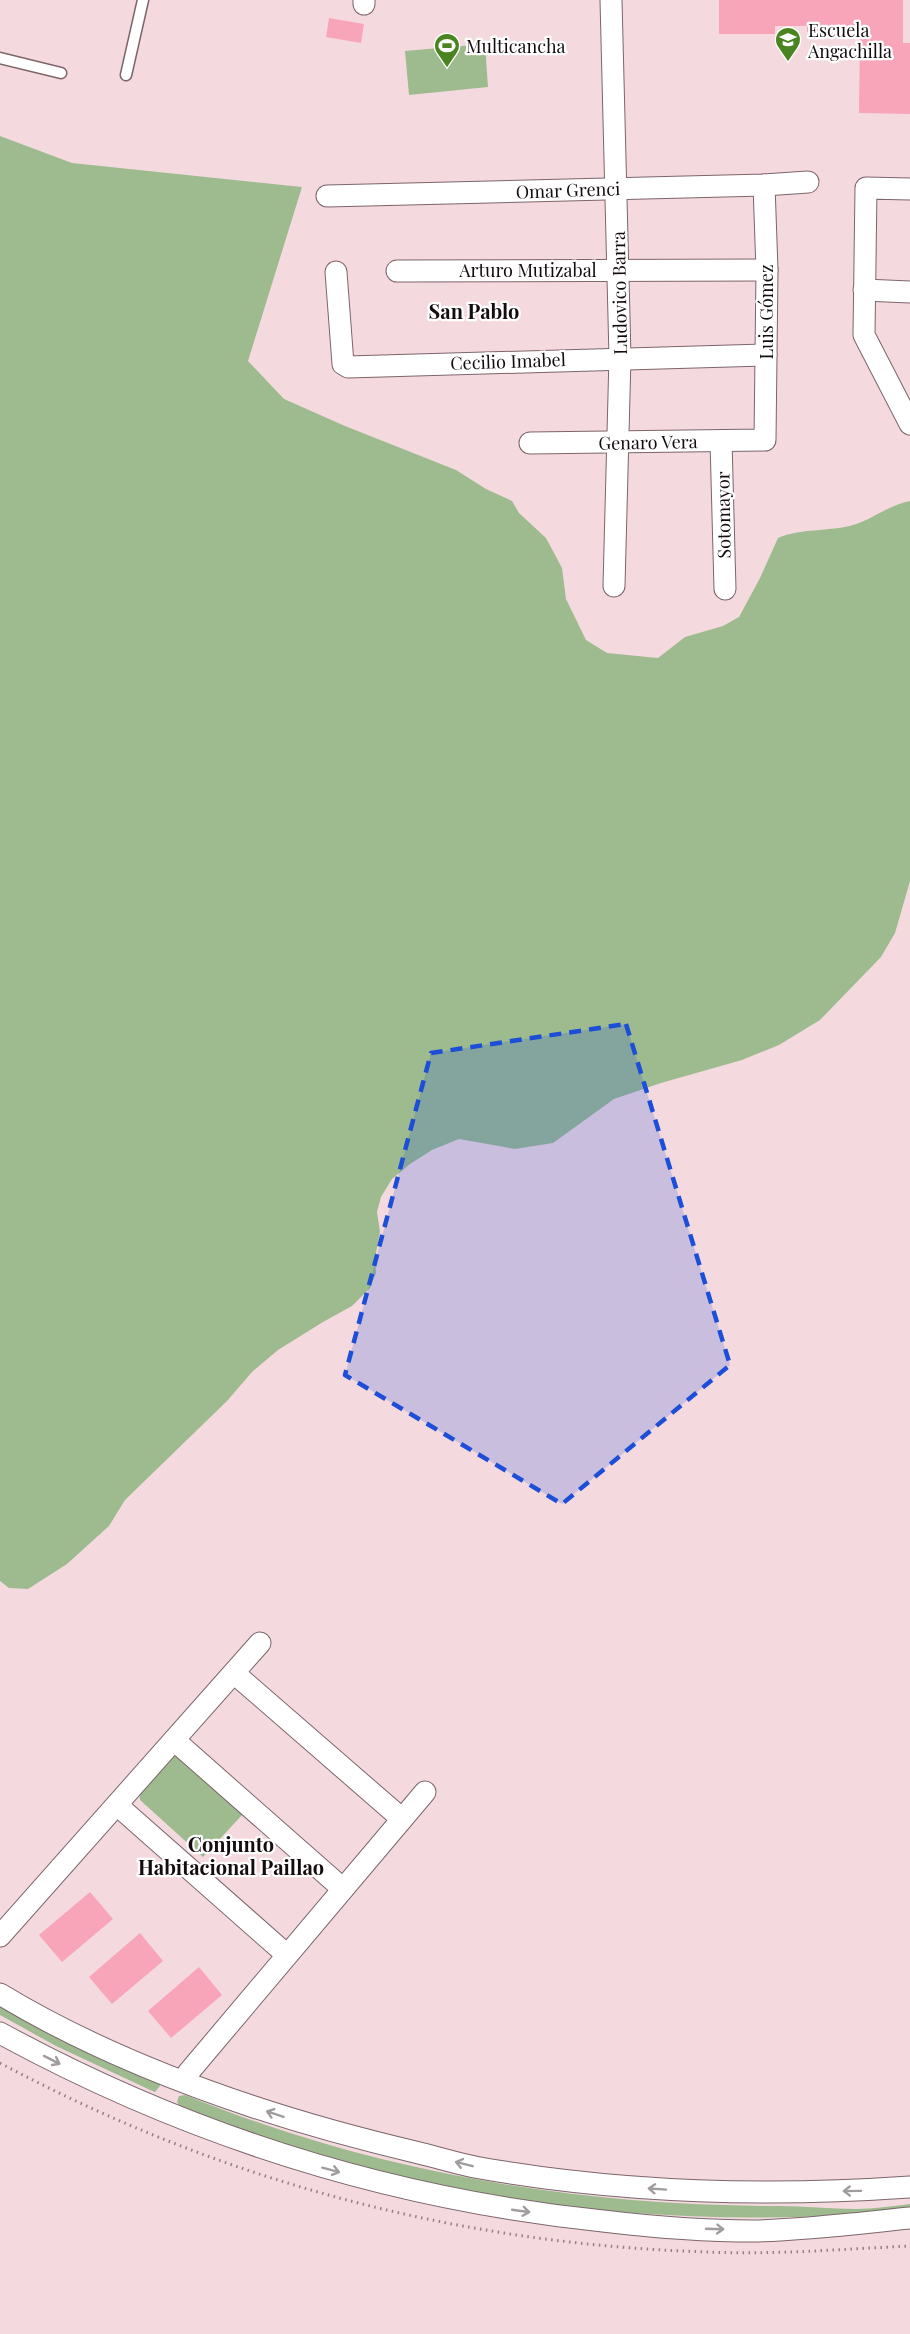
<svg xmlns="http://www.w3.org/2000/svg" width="910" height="2334" font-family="'Playfair Display',serif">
<rect width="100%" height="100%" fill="#f4dadf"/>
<g fill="#9ebb8f">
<polygon points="485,44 488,87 409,95 405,51"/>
<path d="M0 136 72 163 302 187 248 361 284 399 345 426 456 470 486 489 512 501 519 513 546 538 562 568 566 599 586 640 607 653 658 658 685 637 723 626 739 617 760 578 778 538C801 528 828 532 853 525 873 519 889 505 910 501V881L895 933 881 957 820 1020 779 1045 742 1060 661 1083 614 1099 553 1143 515 1149 459 1139 432 1150 410 1164 392 1179 381 1197 377 1212 380 1232 375 1258 376 1273 370 1288 352 1306 323 1322 278 1350 252 1372 227 1401 125 1500 109 1526 67 1564 28 1589 9 1588 0 1581Z"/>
<polygon points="174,1752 243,1814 203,1857 140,1800 139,1788"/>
<polygon points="0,2001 159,2082 160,2086 155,2092 148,2089 56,2046 0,2015"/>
<path d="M185 2095C374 2172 575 2206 779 2206 805 2206 830 2209 856 2209 874 2209 892 2206 910 2204V2210C746 2226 580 2217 419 2181 338 2163 259 2136 181 2108L177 2102 179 2096Z"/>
</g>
<g fill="#f8a5ba">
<polygon points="719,0 903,0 903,43 910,43 910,114 859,113 860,32 807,32 807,26 775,26 775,34 719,34"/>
<polygon points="329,18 364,24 361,43 326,37"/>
<polygon points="90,1892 113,1919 62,1962 39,1935"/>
<polygon points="140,1933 163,1961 112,2004 89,1977"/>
<polygon points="199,1967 222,1995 171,2038 148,2011"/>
</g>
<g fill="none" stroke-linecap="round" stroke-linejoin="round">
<defs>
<g id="service">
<polyline points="0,58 61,73"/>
<polyline points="126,75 143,0"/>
</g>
<g id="minor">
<polyline points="364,0 364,4"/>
<polyline points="611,0 620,357 614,586"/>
<polyline points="910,189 866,188 864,335 910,424"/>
<polyline points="327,196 764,185 808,182"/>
<polyline points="397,271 767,270"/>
<polyline points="336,272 343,364 348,367 766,355"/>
<polyline points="864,290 910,292"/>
<polyline points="721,441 725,589"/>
<polyline points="530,443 765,440 767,270 764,185"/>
<polyline points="234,1673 402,1819"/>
<polyline points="174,1740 343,1889"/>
<polyline points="117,1805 287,1955"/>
<polyline points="0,1936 260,1643"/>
<path d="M0 1994C76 2040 167 2078 251 2106 305 2124 360 2139 415 2152 437 2157 458 2164 480 2168 622 2193 766 2197 910 2187"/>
<path d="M0 2033C187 2135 391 2199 603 2221 653 2227 704 2231 754 2231 804 2230 860 2223 910 2218"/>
<polyline points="188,2073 425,1792"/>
</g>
</defs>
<use href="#service" stroke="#7c656b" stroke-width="13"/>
<use href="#minor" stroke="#7c656b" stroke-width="23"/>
<path stroke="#938185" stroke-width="3" stroke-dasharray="1.5 4.5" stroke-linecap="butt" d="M0 2063C222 2181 455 2244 707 2252 774 2255 842 2249 910 2246"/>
<use href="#service" stroke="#fff" stroke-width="10"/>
<use href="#minor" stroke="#fff" stroke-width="21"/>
</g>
<defs><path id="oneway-shaft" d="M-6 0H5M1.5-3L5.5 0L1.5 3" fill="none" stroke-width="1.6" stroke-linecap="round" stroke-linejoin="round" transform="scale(1.5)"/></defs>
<g stroke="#a19d9e">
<use href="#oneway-shaft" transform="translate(52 2060) rotate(27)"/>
<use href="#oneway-shaft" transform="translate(275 2114) rotate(-162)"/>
<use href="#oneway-shaft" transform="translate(464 2164) rotate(-166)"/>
<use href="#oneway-shaft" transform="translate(331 2170) rotate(15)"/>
<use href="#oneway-shaft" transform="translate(657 2189) rotate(-176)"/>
<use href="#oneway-shaft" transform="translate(852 2191) rotate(179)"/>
<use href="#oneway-shaft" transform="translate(521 2211) rotate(8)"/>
<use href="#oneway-shaft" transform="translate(715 2229) rotate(2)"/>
</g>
<path fill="#1d4ed8" fill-opacity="0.2" stroke="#1d4ed8" stroke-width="4.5" stroke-dasharray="12 8" stroke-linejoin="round" d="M626 1024 730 1365 562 1504 345 1375 431 1053Z"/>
<defs>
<symbol id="school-pin" viewBox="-11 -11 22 30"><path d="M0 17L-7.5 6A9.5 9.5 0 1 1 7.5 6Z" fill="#4a8420" stroke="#fff"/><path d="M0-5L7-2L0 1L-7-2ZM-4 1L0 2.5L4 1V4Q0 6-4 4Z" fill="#fff"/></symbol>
<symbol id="stadium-pin" viewBox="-11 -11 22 30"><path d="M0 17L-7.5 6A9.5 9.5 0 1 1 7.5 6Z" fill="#4a8420" stroke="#fff"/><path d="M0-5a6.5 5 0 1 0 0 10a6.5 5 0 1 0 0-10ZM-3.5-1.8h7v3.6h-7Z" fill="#fff"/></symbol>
</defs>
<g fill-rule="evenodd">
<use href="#school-pin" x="773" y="25" width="30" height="40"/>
<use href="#stadium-pin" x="432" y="31" width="30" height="40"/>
</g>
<g text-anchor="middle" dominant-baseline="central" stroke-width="4.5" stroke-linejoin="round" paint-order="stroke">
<g font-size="18" fill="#130b0d" stroke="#fff" text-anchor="start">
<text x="808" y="30">Escuela<tspan x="808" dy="21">Angachilla</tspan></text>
<text x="466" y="46">Multicancha</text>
</g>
<g font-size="18" fill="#130b0d" stroke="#fff">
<text transform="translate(568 190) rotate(-2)">Omar Grenci</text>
<text x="528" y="270">Arturo Mutizabal</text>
<text transform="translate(619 293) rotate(-91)">Ludovico Barra</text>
<text transform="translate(766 312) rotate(-90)">Luis Gómez</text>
<text transform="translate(508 361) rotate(-2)">Cecilio Imabel</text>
<text transform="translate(648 442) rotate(-1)">Genaro Vera</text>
<text transform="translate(723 515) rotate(-91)">Sotomayor</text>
</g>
<g font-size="20" font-weight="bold" fill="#130b0d" stroke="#fff">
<text x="474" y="310">San Pablo</text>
<text x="231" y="1843">Conjunto<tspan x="231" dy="23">Habitacional Paillao</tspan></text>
</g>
</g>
</svg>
